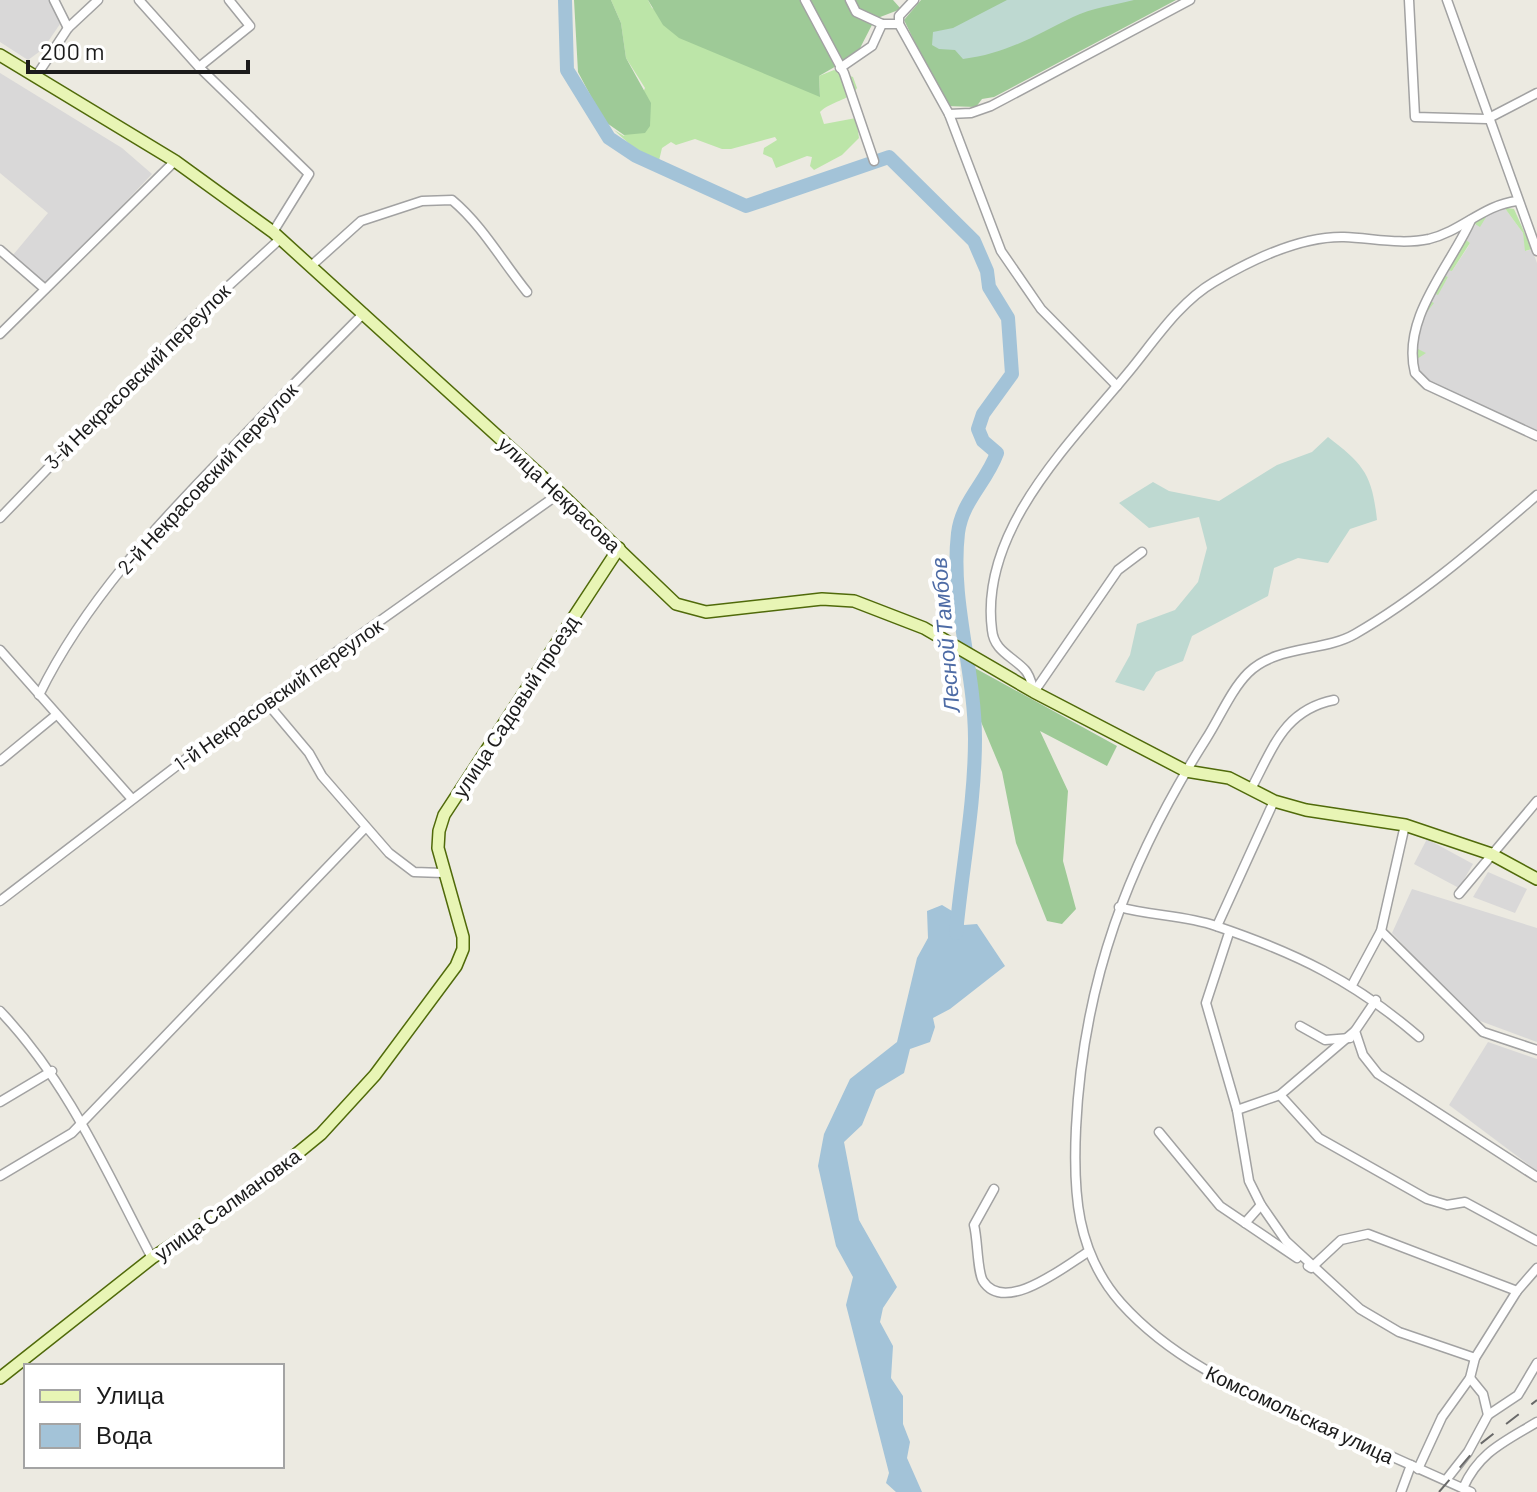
<svg xmlns="http://www.w3.org/2000/svg" width="1537" height="1492" font-family="Barlow,sans-serif">
<rect width="100%" height="100%" fill="#eceae1"/>
<g fill="#d9d8d8">
<polygon points="0,0 49,0 60,24 43,49 28,60 0,42"/>
<polygon points="0,73 122,148 152,174 46,286 13,255 48,213 0,173"/>
<polygon points="1504,207 1523,233 1526,251 1532,249 1537,263 1537,432 1433,385 1418,374 1417,358 1425,353 1416,349 1417,337 1434,293 1438,294 1448,277 1444,275 1448,269 1452,271 1468,247 1470,243 1465,240 1476,224 1487,214"/>
<polygon points="1427,839 1473,864 1459,888 1414,864"/>
<polygon points="1488,872 1527,889 1515,913 1473,897"/>
<polygon points="1412,889 1537,928 1537,1042 1472,1018 1392,933"/>
<polygon points="1488,1042 1537,1059 1537,1171 1449,1105"/>
</g>
<g fill="#bce5a8">
<path d="M611 0H648L652 8 820 96 819 76 834 70 853 77 857 88C849 101 831 101 820 112L824 124 856 118 859 138 842 155 814 170 810 166 812 157 807 156 776 168 772 158 763 154 764 148 777 140 775 137 731 149H722L695 139 676 145 671 142 662 148 657 169 614 130 624 136 645 88 626 58 621 23Z"/>
<path d="M1496 206 1514 209 1532 249 1525 251 1523 233 1504 207 1491 209 1480 227 1475 224 1466 240 1470 243 1452 271 1447 270 1444 275 1448 277 1438 295 1433 293 1430 301 1434 303 1423 317 1416 348 1426 353 1417 359C1414 373 1422 377 1433 385L1537 433 1432 386C1382 353 1453 258 1475 222Z"/>
</g>
<g fill="#9eca97">
<polygon points="574,0 611,0 621,23 626,58 651,103 650,126 645,133 624,135 604,121 578,72"/>
<polygon points="648,0 893,0 901,9 875,19 857,54 819,76 820,97 679,38 663,25"/>
<polygon points="921,0 1176,0 994,97 982,99 976,107 946,106 904,20"/>
<polygon points="973,667 1117,746 1107,766 1040,731 1068,791 1063,861 1076,909 1062,924 1047,921 1016,843 1002,772 979,717"/>
</g>
<g fill="#bed9d1">
<path d="M1007 0H1134C1115 5 1091 8 1073 17 1036 35 1006 54 963 59L955 50 939 49 932 45 933 32 953 28Z"/>
<path d="M1328 437C1364 465 1372 474 1377 520L1350 529 1328 563 1298 558 1274 568 1268 596 1192 636 1183 661 1156 672 1144 691 1115 682 1130 655 1137 624 1175 610 1198 582 1207 548 1199 517 1149 528 1119 503 1153 482 1169 491 1219 501 1277 465 1312 452Z"/>
</g>
<polygon fill="#a3c3d8" points="942,905 957,914 964,925 977,924 1005,966 950,1009 933,1018 935,1027 930,1042 910,1049 904,1073 876,1090 862,1125 844,1142 859,1220 897,1287 883,1308 880,1322 893,1346 891,1378 903,1396 903,1424 910,1442 907,1458 922,1492 896,1492 886,1483 889,1473 846,1305 853,1277 836,1246 818,1166 824,1134 850,1079 897,1042 917,958 928,938 927,911"/>
<g fill="none" stroke-linecap="round" stroke-linejoin="round">
<path stroke="#a3c3d8" stroke-width="14" d="M565 0 567 70 609 138 636 156 746 206 889 157 974 241 987 271 989 287 1008 318 1012 374 983 414 978 429 983 441 997 453C986 483 962 501 958 533 950 602 975 670 975 739 975 803 962 869 956 933"/>
<defs>
<g id="street">
<polyline points="54,0 68,28"/>
<polyline points="139,0 199,67 309,174 273,232"/>
<polyline points="805,0 844,73 874,161"/>
<polyline points="850,0 856,12 882,24"/>
<polyline points="914,0 899,16 899,24 949,114 1001,251 1041,309 1117,386"/>
<polyline points="1409,0 1415,117 1487,119 1537,93"/>
<polyline points="1447,0 1537,251"/>
<polyline points="199,67 250,26 229,0"/>
<polyline points="840,68 872,46 882,24 899,24"/>
<polyline points="37,75 68,28 98,0"/>
<polyline points="949,114 971,113 991,106 1190,0"/>
<path d="M1471 220C1450 267 1401 318 1415 373L1427 385 1537 436"/>
<polyline points="0,250 45,289"/>
<path d="M311 266 361 221 422 201 452 200C482 225 502 261 527 292"/>
<polyline points="0,334 175,161"/>
<polyline points="0,518 189,322 280,239"/>
<polyline points="0,650 132,799"/>
<path d="M1034 692C1032 685 1030 675 1025 670 1012 656 994 651 992 630 979 531 1070 443 1127 374 1153 343 1178 303 1214 282 1251 260 1300 236 1344 237 1372 238 1401 245 1429 239 1462 231 1483 205 1517 201"/>
<polyline points="1034,692 1118,570 1142,552"/>
<path d="M39 695C85 601 158 524 231 449 275 403 319 358 364 313"/>
<polyline points="267,703 309,753 322,776 389,853 414,872 443,873"/>
<polyline points="0,761 56,715"/>
<path d="M1251 789C1273 748 1284 710 1334 700"/>
<polyline points="1459,894 1537,801"/>
<polyline points="0,901 187,758 560,493"/>
<path d="M1119 907C1151 916 1185 915 1216 926 1296 953 1354 981 1419 1037"/>
<polyline points="1217,926 1274,801"/>
<polyline points="1381,931 1483,1032 1537,1050"/>
<polyline points="1229,933 1206,1003 1237,1110 1249,1181 1261,1205 1286,1241 1360,1309 1399,1332 1475,1358"/>
<polyline points="1352,985 1381,931 1405,825"/>
<polyline points="1376,1000 1355,1031 1363,1055 1378,1074 1537,1177"/>
<path d="M0 1011C68 1082 106 1171 152 1258"/>
<polyline points="1300,1026 1325,1040 1350,1038"/>
<polyline points="1280,1095 1319,1138 1427,1199 1447,1205 1465,1202 1537,1241"/>
<polyline points="0,1102 52,1071"/>
<polyline points="1237,1110 1280,1095 1355,1031"/>
<polyline points="1159,1132 1220,1206 1297,1258"/>
<polyline points="0,1176 72,1133 365,828"/>
<path d="M994 1189 974 1225C978 1240 977 1271 983 1281 1005 1315 1065 1266 1088 1252"/>
<polyline points="1245,1223 1261,1205"/>
<polyline points="1308,1266 1311,1268 1341,1240 1368,1234 1517,1291"/>
<polyline points="1488,1415 1518,1395 1537,1363"/>
<polyline points="1418,1469 1442,1417 1470,1378 1475,1358 1517,1291 1537,1268"/>
<polyline points="1446,1480 1468,1452 1488,1415 1483,1394 1470,1378"/>
<path d="M1463 1488C1479 1452 1504 1442 1537 1422"/>
<polyline points="1401,1492 1411,1465"/>
<path d="M1471 1492C1419 1469 1367 1445 1314 1422 1243 1390 1174 1362 1121 1303 1076 1252 1073 1192 1076 1128 1083 982 1128 862 1206 739 1219 719 1231 690 1248 673 1276 645 1324 652 1355 634 1421 596 1480 544 1537 495"/>
</g>
<g id="secondary">
<polyline points="0,55 175,161 273,232 560,493 676,604 706,612 822,599 854,601 924,628 1034,692 1186,771 1229,778 1274,801 1306,810 1405,825 1491,854 1537,879"/>
<polyline points="0,1378 152,1258 249,1193 321,1134 375,1075 456,966 463,949 463,937 438,848 439,831 444,815 619,548"/>
</g>
</defs>
<use href="#street" stroke="#a2a2a2" stroke-width="11"/>
<use href="#secondary" stroke="#506a0a" stroke-width="14"/>
<use href="#street" stroke="#fff" stroke-width="8"/>
<use href="#secondary" stroke="#e8f5b5" stroke-width="11"/>
<polyline stroke="#696969" stroke-width="2" stroke-dasharray="16 16" stroke-linecap="butt" points="1439,1492 1479,1445 1537,1400"/>
</g>
<g text-anchor="middle" dominant-baseline="central" stroke-width="8" stroke-linejoin="round" paint-order="stroke">
<g font-size="20" fill="#1b1b1b" stroke="#fff">
<text transform="translate(137 376) rotate(-45)">3-й Некрасовский переулок</text>
<text transform="translate(207 478) rotate(-47)">2-й Некрасовский переулок</text>
<text transform="translate(560 494) rotate(43)">улица Некрасова</text>
<text transform="translate(278 694) rotate(-35)">1-й Некрасовский переулок</text>
<text transform="translate(515 706) rotate(-57)">улица Садовый проезд</text>
<text transform="translate(227 1204) rotate(-36)">улица Салмановка</text>
<text transform="translate(1300 1414) rotate(25)">Комсомольская улица</text>
</g>
<g font-size="22" font-style="italic" fill="#4d6ba5" stroke="#fff">
<text transform="translate(944 635) rotate(-95)">Лесной Тамбов</text>
</g>
</g>
<rect x="24" y="1364" width="260" height="104" fill="#ffffff" stroke="#a4a4a4" stroke-width="2"/>
<rect x="40" y="1390" width="40" height="12" fill="#e8f5b5" stroke="#a4a4a4" stroke-width="2"/>
<text x="96" y="1404" font-size="24" fill="#1b1b1b">Улица</text>
<rect x="40" y="1424" width="40" height="24" fill="#a3c3d8" stroke="#a4a4a4" stroke-width="2"/>
<text x="96" y="1444" font-size="24" fill="#1b1b1b">Вода</text>
<path d="M28 60v12h220v-12" fill="none" stroke="#1b1b1b" stroke-width="4"/>
<text x="40" y="60" font-size="24" fill="#1b1b1b" stroke="#ffffff" stroke-width="6" paint-order="stroke">200 m</text>
</svg>
